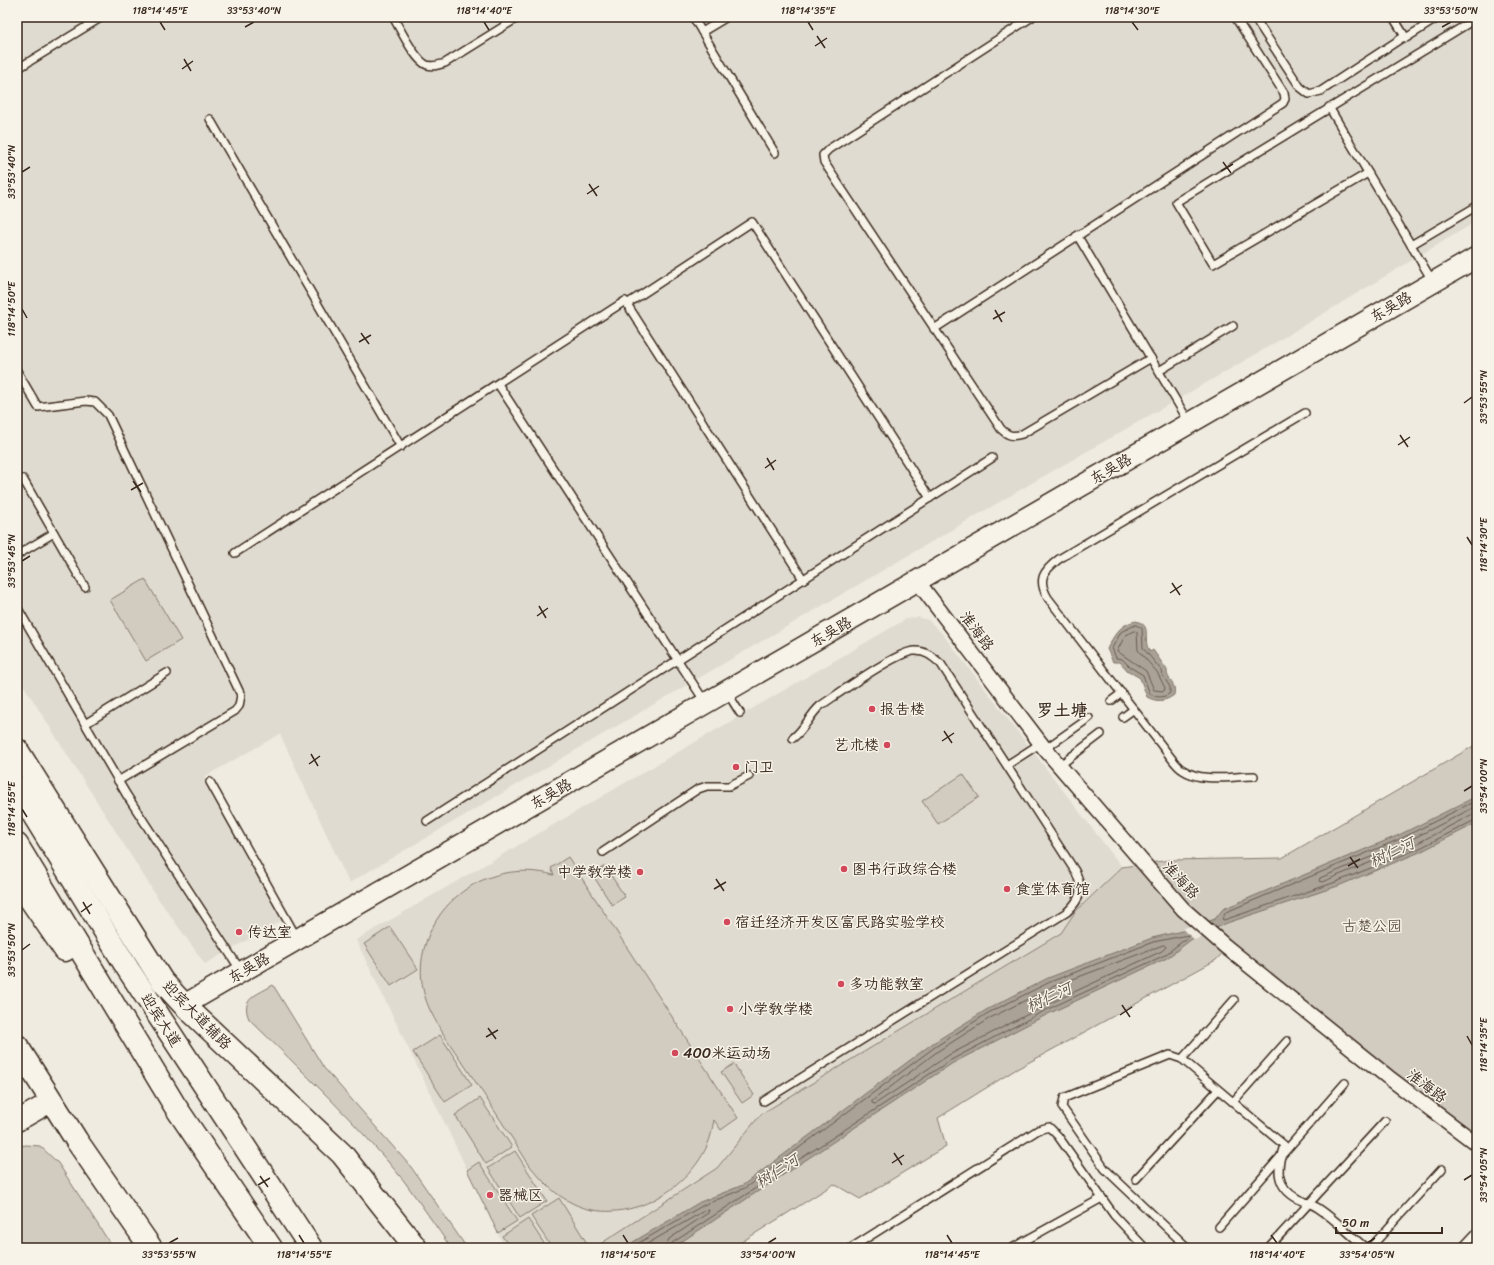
<svg xmlns="http://www.w3.org/2000/svg" width="1494" height="1265" font-family="Sriracha,'LXGW WenKai TC',sans-serif">
<rect width="100%" height="100%" fill="#efebe0"/>
<filter id="ink" filterUnits="userSpaceOnUse"><feTurbulence type="fractalNoise" baseFrequency=".025" numOctaves="2"/><feDisplacementMap in="SourceGraphic" scale="8" xChannelSelector="R" yChannelSelector="G"/><feConvolveMatrix kernelMatrix="1 2 1 2 8 2 1 2 1" color-interpolation-filters="sRGB"/></filter>
<g filter="url(#ink)">
<g fill="#e0dbd0">
<polygon points="17,17 1477,17 1477,221 1258,353 1025,487 349,883 280,734 204,777 281,921 205,964 157,897 17,675"/>
<polygon points="918,617 928,620 941,632 1122,867 1075,912 1061,933 761,1114 717,1168 594,1248 505,1248 356,940 906,619"/>
</g>
<g fill="#d1cbc0" stroke="#867a6f">
<polygon points="145,579 181,640 146,661 110,600"/>
<polygon points="1477,744 1477,1136 1375,1063 1231,944 1216,960 1015,1070 938,1118 946,1146 860,1199 834,1184 732,1248 594,1248 717,1168 761,1114 1061,933 1075,912 1122,867 1170,860 1282,858"/>
<polygon points="963,774 979,797 938,824 922,801"/>
<path d="M568 857 738 1118 721 1130 714 1120C712 1129 711 1138 707 1146 686 1193 623 1227 574 1204 555 1195 543 1182 530 1166 510 1135 491 1105 471 1075 457 1054 441 1033 430 1010 411 970 424 925 457 896 484 873 520 866 554 875L551 868Z"/>
<polygon points="605,866 625,897 612,905 592,874"/>
<polygon points="390,927 418,969 391,986 364,944"/>
<path d="M273 985 324 1068 411 1167 467 1248H451C436 1226 420 1203 404 1181 358 1124 301 1070 249 1019 240 998 257 995 273 985Z"/>
<polygon points="440,1035 472,1085 445,1102 413,1052"/>
<polygon points="734,1064 754,1095 742,1103 721,1072"/>
<polygon points="480,1098 512,1147 486,1164 455,1115"/>
<polygon points="27,1145 40,1146 58,1163 113,1248 17,1248 17,1146"/>
<polygon points="515,1151 547,1201 520,1218 488,1168"/>
<polygon points="479,1162 517,1221 498,1233 467,1170"/>
<polygon points="559,1198 590,1248 552,1248 531,1216"/>
<polygon points="528,1219 547,1248 510,1248 502,1236"/>
</g>
<g fill="#aaa296" stroke="#7e7266">
<path d="M1136 621C1154 626 1141 639 1150 652L1153 650 1167 670C1166 680 1177 683 1174 695 1165 702 1156 702 1147 697L1140 678 1128 671 1120 662H1113L1107 649C1114 635 1120 624 1136 621Z"/>
<polygon points="1477,796 1477,823 1420,852 1338,886 1227,923 1192,939 1167,958 1048,1014 953,1063 672,1248 623,1248 700,1202 743,1185 933,1043 986,1010 1048,978 1152,938 1182,931 1215,919 1223,909 1399,835"/>
</g>
<polygon fill="#efebe0" points="1205,920 1216,930 1195,940 1182,929"/>
<g fill="none" stroke-linecap="round" stroke-linejoin="round">
<g stroke="#675a4e" stroke-width="1">
<path d="M1136 625 1142 628 1143 648 1162 671 1163 676 1170 687V693C1164 698 1157 698 1150 694L1143 675 1130 667 1122 659 1116 658 1112 648 1121 632Z"/>
<polygon points="1134,631 1137,632 1138,650 1157,672 1165,688 1164,691 1154,690 1146,671 1117,651 1125,636"/>
<polyline points="1477,800 1400,839 1226,912 1222,919 1224,920 1336,882 1418,849 1477,819"/>
<polyline points="1477,806 1402,844 1320,878 1319,881 1322,882 1334,877 1416,844 1471,815 1477,814"/>
<polygon points="1164,945 1166,947 1162,951 1044,1006 949,1055 875,1104 872,1103 872,1101 938,1051 990,1018 1052,987"/>
<polyline points="630,1248 702,1206 745,1188 935,1047 988,1013 1050,982 1153,942 1188,935 1188,937 1165,955 1046,1010 951,1060 672,1243 670,1248"/>
<polyline points="640,1248 704,1211 709,1210 708,1213 669,1239 665,1248"/>
</g>
<defs>
<g id="lane">
<path d="M393 17C400 28 415 61 427 65 434 67 438 65 445 63L519 17"/>
<polyline points="693,17 775,153"/>
<path d="M1032 17 829 149 823 155 824 162 1001 429C1008 436 1013 437 1022 434L1151 358"/>
<polyline points="1254,17 1300,87 1309,94 1321,91 1405,36"/>
<polyline points="1393,17 1406,38 1439,17"/>
<polyline points="702,32 727,17"/>
<polyline points="17,69 102,17"/>
<polyline points="1329,107 1433,282"/>
<polyline points="210,119 401,447"/>
<polyline points="1368,173 1213,264 1176,202 1477,18"/>
<polyline points="1077,235 1189,422"/>
<polyline points="1411,245 1477,206"/>
<polyline points="627,304 752,222 930,498"/>
<polyline points="934,329 1283,103 1285,99 1284,93 1235,17"/>
<polyline points="17,371 38,407 86,401 95,402 108,415 241,695 239,706 235,711 118,781"/>
<polyline points="1159,371 1233,326"/>
<polyline points="498,384 705,702"/>
<polyline points="23,479 85,587"/>
<polyline points="235,553 625,301 803,579"/>
<polyline points="17,555 54,533"/>
<polyline points="17,607 126,794 241,971"/>
<polyline points="727,692 740,713"/>
<polyline points="1111,701 1122,693"/>
<polyline points="1123,717 1134,709"/>
<polyline points="85,724 167,673"/>
<polyline points="1045,749 1089,718"/>
<polyline points="1007,765 1041,743"/>
<polyline points="1059,766 1101,734"/>
<path d="M1254 776C1232 776 1202 783 1183 770 1179 768 1175 763 1172 759L1048 598C1037 580 1043 571 1059 559L1305 413"/>
<polyline points="210,782 297,938"/>
<polyline points="427,821 992,458"/>
<polyline points="603,852 698,789 707,786 729,786 749,776"/>
<polyline points="1182,1059 1234,1000"/>
<path d="M764 1101 1067 912C1081 899 1084 889 1075 871L941 664C933 657 925 650 914 651 896 652 838 694 820 706 809 716 805 729 793 738"/>
<polyline points="1233,1102 1287,1041"/>
<polyline points="1136,1179 1218,1090"/>
<polyline points="1219,1227 1345,1083"/>
<polyline points="851,1248 1038,1130 1049,1127 1058,1136 1114,1215 1145,1248"/>
<polyline points="1012,1248 1102,1198"/>
<path d="M1188 1248 1105 1169 1062 1107 1064 1098 1170 1055 1182 1059 1284 1145C1277 1167 1274 1186 1298 1199 1305 1202 1312 1204 1318 1208 1335 1219 1350 1235 1366 1248"/>
<polyline points="1268,1248 1385,1121"/>
<polyline points="1370,1248 1442,1169"/>
<polyline points="1462,1248 1477,1232"/>
</g>
<polyline id="street" points="918,582 1045,749 1183,909 1225,946 1388,1077 1477,1144"/>
<g id="secondary">
<polyline points="184,1005 1477,257"/>
<polyline points="17,1121 52,1101"/>
</g>
<g id="primary">
<polyline points="17,750 162,981 184,1005 342,1154 416,1248"/>
<polyline points="17,1046 77,1141 151,1248"/>
</g>
<g id="highway">
<polyline points="17,788 128,969 311,1248"/>
<polyline points="17,845 175,1106 271,1248"/>
<polyline points="17,880 65,950"/>
</g>
</defs>
<use href="#lane" stroke="#3b2a1e" stroke-width="10"/>
<use href="#street" stroke="#3b2a1e" stroke-width="17"/>
<use href="#secondary" stroke="#3b2a1e" stroke-width="23"/>
<use href="#primary" stroke="#3b2a1e" stroke-width="25"/>
<use href="#highway" stroke="#3b2a1e" stroke-width="25"/>
<use href="#lane" stroke="#f7f3e8" stroke-width="7"/>
<use href="#street" stroke="#f7f3e8" stroke-width="14"/>
<use href="#secondary" stroke="#f7f3e8" stroke-width="20"/>
<use href="#primary" stroke="#f7f3e8" stroke-width="22"/>
<use href="#highway" stroke="#f7f3e8" stroke-width="22"/>
</g>
</g>
<path fill="none" stroke="#3b2a1e" stroke-width="1.5" d="M160 22 165 30M484 22 489 30M808 22 813 30M1132 22 1138 30M245 27 254 22M1442 27 1451 22M817 36 825 48M815 46 827 38M184 59 191 71M182 69 193 61M1223 162 1231 173M1221 171 1233 164M22 172 30 167M589 184 597 196M587 194 599 186M22 309 27 318M995 310 1002 322M993 319 1005 312M361 333 369 344M359 342 371 335M1464 403 1472 397M1400 435 1408 447M1398 445 1410 437M767 458 774 470M765 468 776 460M133 481 141 492M131 490 143 483M1467 537 1472 545M22 561 30 556M1172 583 1180 595M1170 593 1182 585M539 606 546 618M537 616 548 608M944 731 952 743M942 741 954 733M311 754 318 766M309 764 320 756M1464 791 1472 786M22 809 27 817M1350 857 1358 868M1348 866 1360 859M716 879 724 891M714 889 726 882M83 902 90 914M81 912 92 904M22 950 30 944M1122 1005 1130 1017M1120 1015 1132 1007M488 1028 496 1039M1467 1036 1472 1045M486 1037 498 1030M894 1153 902 1165M892 1163 904 1155M260 1176 268 1187M1464 1180 1472 1175M258 1185 270 1178M299 1235 304 1243M623 1235 628 1243M947 1235 952 1243M1271 1235 1277 1243M169 1243 178 1238M768 1243 776 1238M1367 1243 1375 1238"/>
<g fill="#d1495b" stroke="#f7f3e8" stroke-width="1.5">
<circle cx="872" cy="709" r="4"/>
<circle cx="887" cy="745" r="4"/>
<circle cx="736" cy="767" r="4"/>
<circle cx="844" cy="869" r="4"/>
<circle cx="640" cy="872" r="4"/>
<circle cx="1007" cy="889" r="4"/>
<circle cx="727" cy="922" r="4"/>
<circle cx="239" cy="932" r="4"/>
<circle cx="841" cy="984" r="4"/>
<circle cx="730" cy="1009" r="4"/>
<circle cx="675" cy="1053" r="4"/>
<circle cx="490" cy="1195" r="4"/>
</g>
<g text-anchor="middle" dominant-baseline="central" stroke-width="3" stroke-linejoin="round" paint-order="stroke">
<g font-size="15" fill="#3b2a1e" stroke="#f7f3e8">
<text transform="translate(1391 307) rotate(-30)">东吴路</text>
<text transform="translate(1111 469) rotate(-30)">东吴路</text>
<text transform="translate(977 631) rotate(53)">淮海路</text>
<text transform="translate(831 632) rotate(-30)">东吴路</text>
<text transform="translate(551 794) rotate(-30)">东吴路</text>
<text transform="translate(1181 880) rotate(47)">淮海路</text>
<text transform="translate(249 968) rotate(-30)">东吴路</text>
<text transform="translate(197 1015) rotate(45)">迎宾大道辅路</text>
<text transform="translate(161 1020) rotate(57)">迎宾大道</text>
<text transform="translate(1427 1086) rotate(37)">淮海路</text>
</g>
<g font-size="15" fill="#3b2a1e" stroke="#f7f3e8" text-anchor="start">
<text x="880" y="709">报告楼</text>
<text x="879" y="745" text-anchor="end">艺术楼</text>
<text x="744" y="767">门卫</text>
<text x="852" y="869">图书行政综合楼</text>
<text x="632" y="872" text-anchor="end">中学教学楼</text>
<text x="1015" y="889">食堂体育馆</text>
<text x="735" y="922">宿迁经济开发区富民路实验学校</text>
<text x="247" y="932">传达室</text>
<text x="849" y="984">多功能教室</text>
<text x="738" y="1009">小学教学楼</text>
<text x="683" y="1053">400米运动场</text>
<text x="498" y="1195">器械区</text>
</g>
<g font-size="15" fill="#605246" stroke="#f7f3e8">
<text x="1372" y="926">古楚公园</text>
</g>
<g font-size="16" font-style="italic" fill="#625448" stroke="#f7f3e8">
<text transform="translate(1392 852) rotate(-26)">树仁河</text>
<text transform="translate(1049 997) rotate(-25)">树仁河</text>
<text transform="translate(777 1171) rotate(-33)">树仁河</text>
</g>
<g font-size="17" font-weight="bold" fill="#3b2a1e" stroke="#f7f3e8">
<text x="1062" y="710">罗土塘</text>
</g>
</g>
<rect width="1494" height="1265" fill="none" stroke="#f7f3e8" stroke-width="44"/>
<path d="M1336 1227v6h106v-6" fill="none" stroke="#3b2a1e" stroke-width="2"/>
<text x="1342" y="1227" font-size="12" fill="#3b2a1e" stroke="#f7f3e8" stroke-width="3" paint-order="stroke">50 m</text>
<rect x="22" y="22" width="1450" height="1221" fill="none" stroke="#3b2a1e" stroke-width="1.5"/>
<g font-size="10" text-anchor="middle" fill="#3b2a1e">
<text x="160" y="14">118°14'45"E</text>
<text x="254" y="14">33°53'40"N</text>
<text x="484" y="14">118°14'40"E</text>
<text x="808" y="14">118°14'35"E</text>
<text x="1132" y="14">118°14'30"E</text>
<text x="1451" y="14">33°53'50"N</text>
<text transform="translate(11 172) rotate(-90)" y="4">33°53'40"N</text>
<text transform="translate(11 309) rotate(-90)" y="4">118°14'50"E</text>
<text transform="translate(1483 397) rotate(-90)" y="4">33°53'55"N</text>
<text transform="translate(1483 545) rotate(-90)" y="4">118°14'30"E</text>
<text transform="translate(11 561) rotate(-90)" y="4">33°53'45"N</text>
<text transform="translate(1483 786) rotate(-90)" y="4">33°54'00"N</text>
<text transform="translate(11 809) rotate(-90)" y="4">118°14'55"E</text>
<text transform="translate(11 950) rotate(-90)" y="4">33°53'50"N</text>
<text transform="translate(1483 1045) rotate(-90)" y="4">118°14'35"E</text>
<text transform="translate(1483 1175) rotate(-90)" y="4">33°54'05"N</text>
<text x="169" y="1258">33°53'55"N</text>
<text x="304" y="1258">118°14'55"E</text>
<text x="628" y="1258">118°14'50"E</text>
<text x="768" y="1258">33°54'00"N</text>
<text x="952" y="1258">118°14'45"E</text>
<text x="1277" y="1258">118°14'40"E</text>
<text x="1367" y="1258">33°54'05"N</text>
</g>
</svg>
